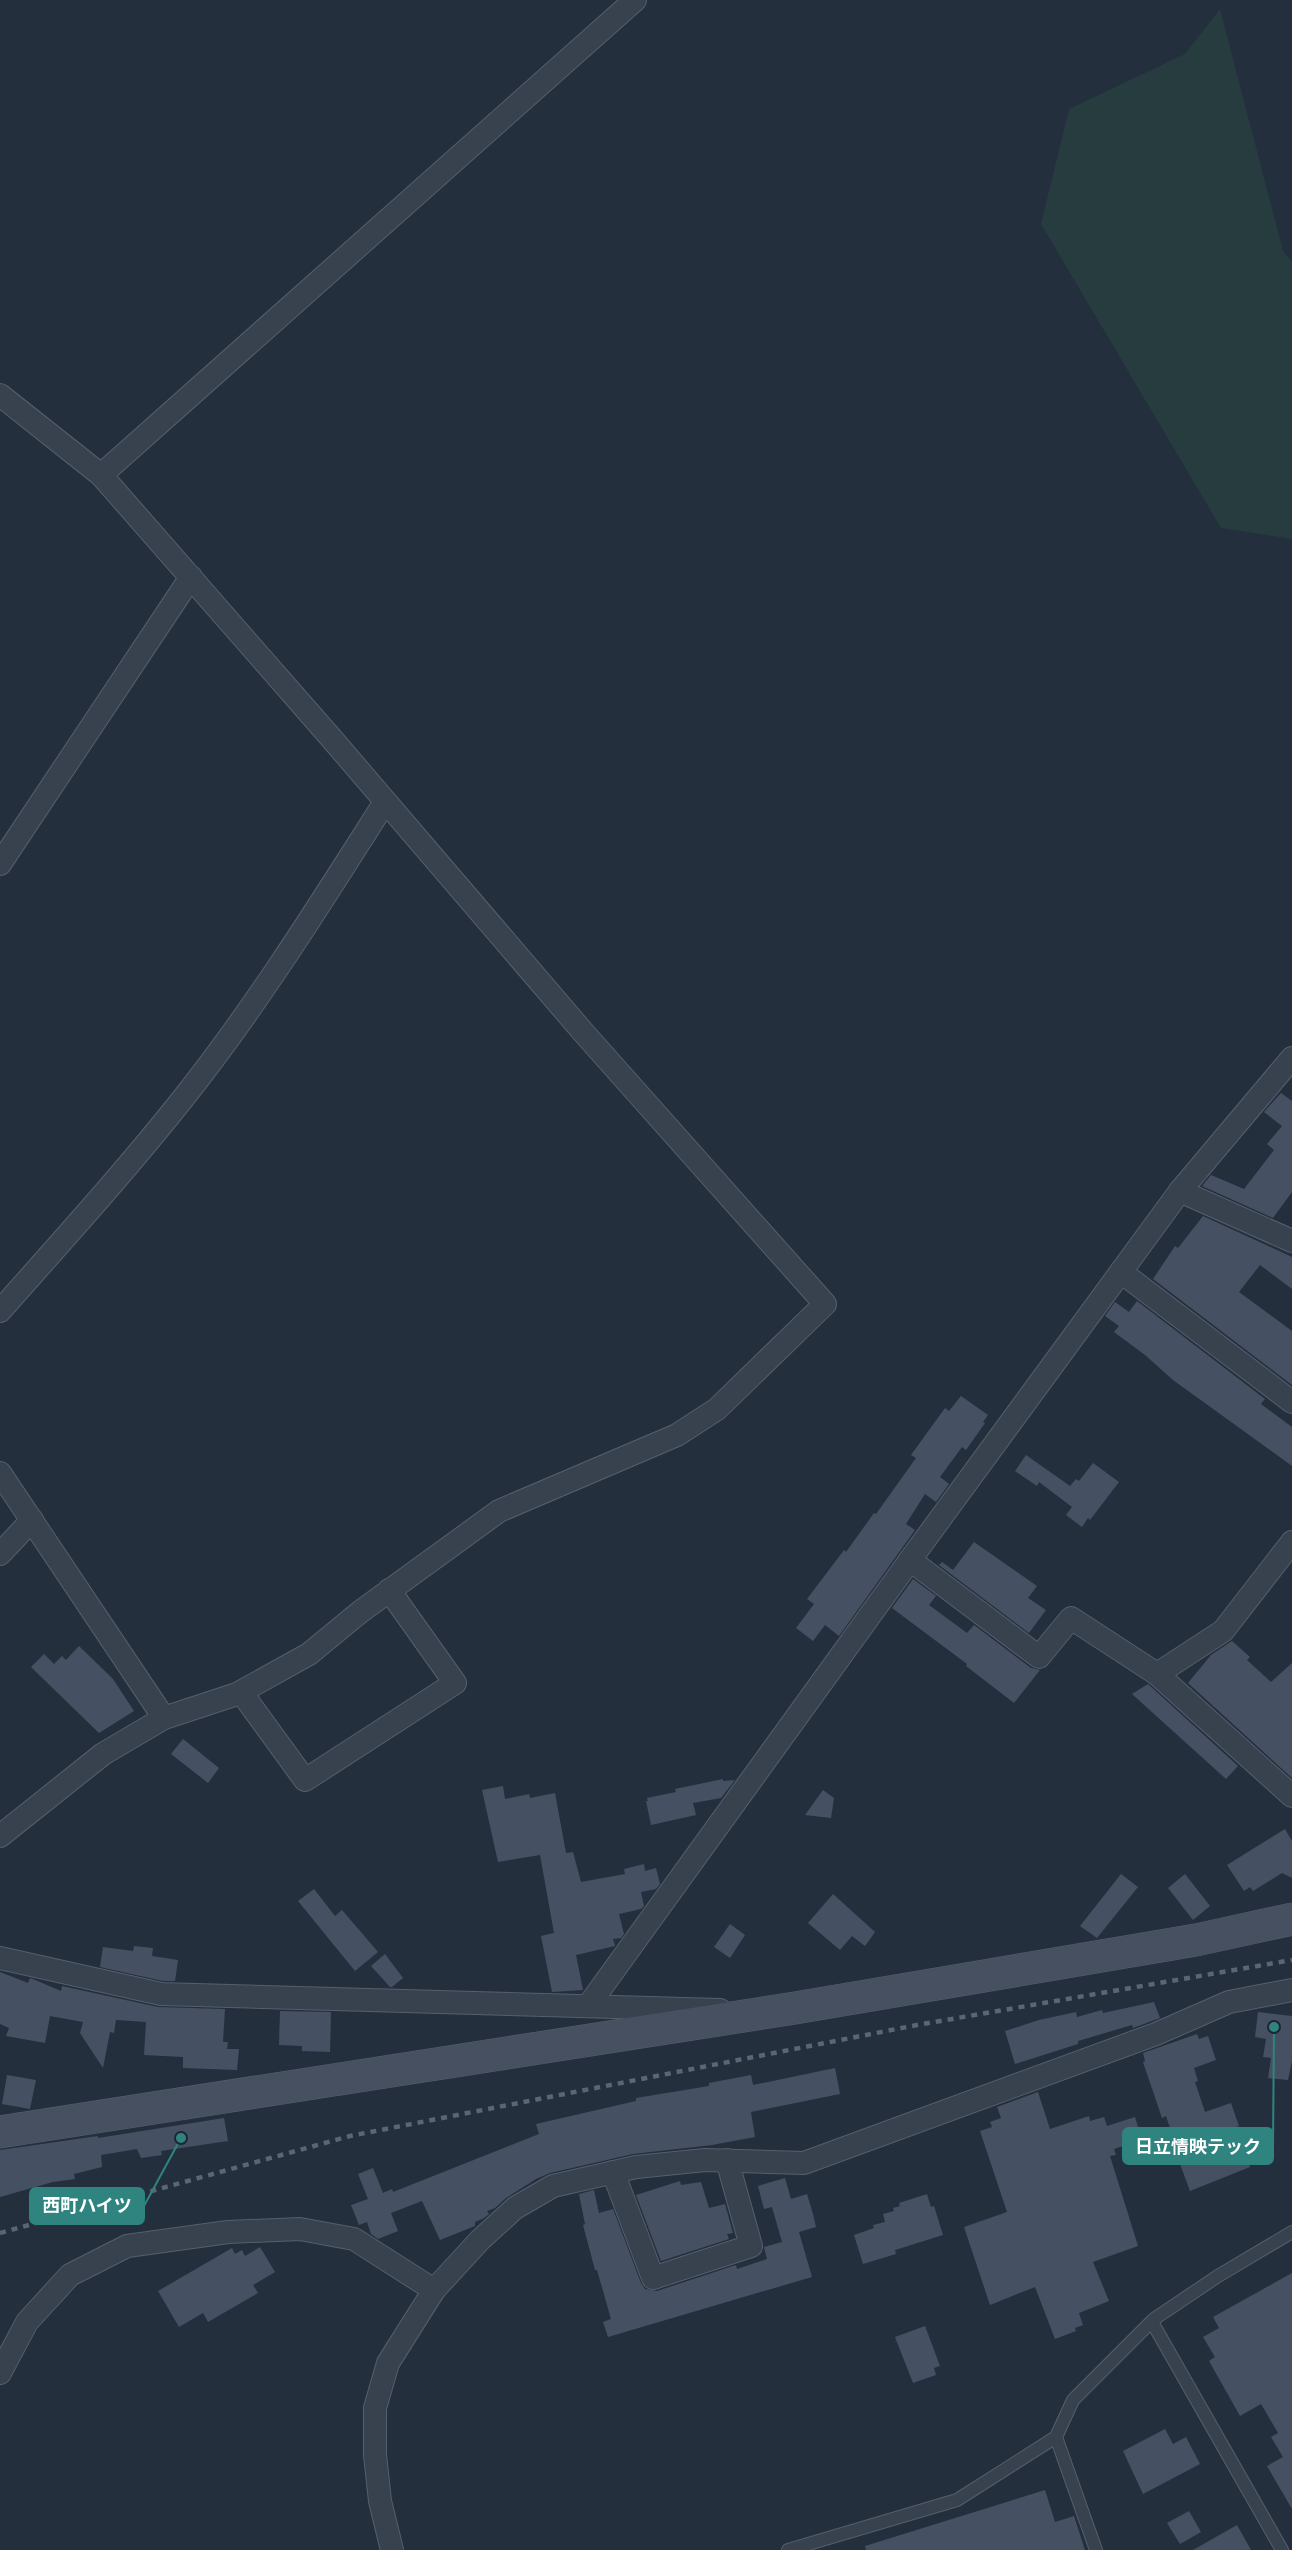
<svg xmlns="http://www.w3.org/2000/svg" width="1292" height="2550" font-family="'Alegreya Sans','Noto Sans JP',sans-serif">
<rect width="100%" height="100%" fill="#242f3e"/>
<polygon fill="#263c3f" points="1220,9 1283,251 1292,262 1292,539 1221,528 1041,224 1069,109 1185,54"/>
<g fill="#455162">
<polygon points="1281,1093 1292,1101 1292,1192 1273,1218 1202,1186 1211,1175 1244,1189 1274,1150 1267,1144 1282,1126 1264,1112"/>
<polygon points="1203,1216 1292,1257 1292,1289 1260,1265 1239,1292 1292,1331 1292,1385 1153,1279 1175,1246 1178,1248"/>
<polygon points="1137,1301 1265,1399 1261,1404 1292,1427 1292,1466 1173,1380 1145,1355 1114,1332 1119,1326 1105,1316 1115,1302 1129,1312"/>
<polygon points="961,1396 988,1415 983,1422 985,1423 966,1450 962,1447 940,1477 949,1484 936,1502 925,1494 906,1524 915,1530 839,1636 825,1625 813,1641 796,1628 814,1604 807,1599 844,1550 846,1552 874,1513 876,1514 916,1458 911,1455 945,1408 949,1411"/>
<polygon points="1026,1455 1070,1486 1076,1479 1079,1481 1093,1463 1119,1482 1090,1520 1088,1518 1082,1527 1066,1515 1072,1507 1039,1482 1037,1486 1015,1471"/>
<polygon points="974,1542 1037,1586 1028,1598 1046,1610 1029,1633 939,1565 942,1562 953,1570"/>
<polygon points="913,1579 936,1596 929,1605 967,1633 974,1625 1031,1668 1040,1670 1014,1703 966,1666 967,1664 892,1608"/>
<polygon points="1232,1641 1250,1657 1247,1660 1271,1682 1292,1663 1292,1778 1188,1683 1211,1655"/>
<polygon points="79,1646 113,1679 134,1711 99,1733 31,1667 44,1654 54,1664 62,1656 66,1660"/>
<polygon points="1148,1684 1238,1766 1226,1779 1132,1694"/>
<polygon points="183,1739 219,1768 208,1783 171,1754"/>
<polygon points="723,1779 723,1781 735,1780 721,1798 693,1803 696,1815 651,1825 646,1801 648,1801 647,1798 676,1792 675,1789"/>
<polygon points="503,1786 505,1799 529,1794 530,1798 555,1793 566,1853 573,1852 581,1882 625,1874 624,1869 644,1864 645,1871 656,1868 660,1884 656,1889 641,1892 644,1906 641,1909 619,1914 624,1934 621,1938 613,1939 615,1946 576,1955 583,1990 552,1992 541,1936 554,1933 540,1855 498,1862 482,1790"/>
<polygon points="823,1790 834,1798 831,1818 805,1815"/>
<polygon points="1285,1829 1292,1841 1292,1878 1282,1873 1253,1891 1250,1887 1244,1891 1227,1865"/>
<polygon points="1121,1874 1138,1887 1097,1938 1080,1926"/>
<polygon points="1185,1874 1210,1906 1193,1920 1168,1888"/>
<polygon points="314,1889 335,1916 342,1910 378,1952 355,1971 298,1901"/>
<polygon points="833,1894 875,1932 865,1946 852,1936 840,1950 808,1923"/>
<polygon points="730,1924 745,1935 730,1958 714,1947"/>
<polygon points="134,1946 153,1948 152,1956 178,1960 175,1981 163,1981 100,1967 103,1947 133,1951"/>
<polygon points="385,1954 403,1978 392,1987 390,1987 371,1966"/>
<polygon points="0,1972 28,1983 30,1978 33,1979 61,1991 62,1986 158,2007 225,2009 223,2042 228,2042 227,2049 239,2049 237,2070 183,2068 183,2057 144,2055 146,2022 116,2020 114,2033 110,2032 103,2068 80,2033 83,2022 50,2016 45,2043 6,2036 9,2028 0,2024"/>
<polygon points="1154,2002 1160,2018 1133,2028 1132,2025 1078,2041 1078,2044 1015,2064 1005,2031 1039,2020 1076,2012 1077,2017 1102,2010 1103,2013"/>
<polygon points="280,2011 331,2012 330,2052 302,2051 302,2046 279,2045"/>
<polygon points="1258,2012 1292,2016 1292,2061 1288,2080 1268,2078 1271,2058 1263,2057 1266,2039 1255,2037"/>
<polygon points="1197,2034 1199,2039 1208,2036 1216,2060 1194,2068 1198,2081 1195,2082 1205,2112 1231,2103 1239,2126 1236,2127 1250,2167 1190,2191 1177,2156 1179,2155 1166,2116 1162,2118 1143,2062 1145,2061 1143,2053"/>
<polygon points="835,2068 840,2094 751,2112 755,2137 712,2145 633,2154 550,2173 536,2179 506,2198 495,2208 487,2211 489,2214 484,2218 475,2222 475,2226 440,2240 422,2201 391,2213 398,2231 378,2239 371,2234 367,2222 359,2225 351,2205 368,2199 358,2174 373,2168 383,2193 392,2189 393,2192 539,2134 536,2124 636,2101 636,2098 709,2086 709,2083 751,2075 753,2085"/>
<polygon points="7,2075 36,2080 30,2109 2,2104"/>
<polygon points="1038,2092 1050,2129 1089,2116 1090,2121 1104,2117 1107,2126 1135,2117 1142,2140 1114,2149 1116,2155 1110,2156 1138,2246 1093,2262 1109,2301 1079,2313 1083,2325 1075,2328 1076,2331 1055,2339 1035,2287 990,2305 964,2227 1007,2212 980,2131 992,2127 990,2122 1001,2118 997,2107"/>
<polygon points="224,2118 228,2141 161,2151 162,2155 141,2158 137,2149 101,2155 102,2167 74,2174 75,2179 53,2182 0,2197 0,2150 98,2136 98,2138"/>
<polygon points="785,2178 791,2199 807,2194 813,2214 816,2227 799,2232 812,2277 608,2337 603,2322 611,2319 597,2270 595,2270 583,2225 585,2224 579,2194 594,2190 599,2213 613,2209 641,2283 645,2289 657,2291 736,2265 737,2269 767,2259 764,2247 782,2242 772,2207 764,2209 758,2186"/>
<polygon points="680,2181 681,2185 701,2182 709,2208 725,2204 733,2233 727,2234 729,2239 661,2261 636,2195"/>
<polygon points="927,2194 931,2207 934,2206 943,2235 895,2250 896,2254 863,2264 854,2235 874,2228 873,2225 885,2222 883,2214 894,2211 893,2208 900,2206 899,2203"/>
<polygon points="260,2247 275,2272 253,2285 258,2293 208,2322 203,2313 179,2327 158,2291 232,2248 235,2254 242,2250 245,2256"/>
<polygon points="1292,2273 1292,2509 1267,2466 1283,2457 1271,2437 1278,2433 1261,2404 1240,2416 1209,2361 1215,2357 1203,2337 1219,2328 1213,2317"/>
<polygon points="925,2326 940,2366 934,2368 936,2375 913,2383 895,2337"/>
<polygon points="1165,2429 1173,2444 1186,2437 1200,2464 1143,2494 1123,2451"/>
<polygon points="1045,2490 1055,2522 1074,2516 1085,2550 866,2550 865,2546"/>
<polygon points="1189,2511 1201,2532 1180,2544 1167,2523"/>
<polygon points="1237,2525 1251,2550 1193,2550"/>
</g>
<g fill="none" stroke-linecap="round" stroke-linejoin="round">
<defs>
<g id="lane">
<polyline points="1152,2322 1282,2550"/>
<polyline points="1056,2437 1096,2550"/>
<polyline points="788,2550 957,2500 1056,2437 1073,2400 1154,2319 1218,2276 1292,2232"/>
</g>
<g id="street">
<polyline points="0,395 101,475 332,739 583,1032 825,1304 717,1409 677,1435 499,1511 360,1612 309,1654 237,1694 164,1718 103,1754 0,1836"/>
<polyline points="101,475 635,0"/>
<polyline points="0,864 191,577"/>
<polyline points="1180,1191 1292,1241"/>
<polyline points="1121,1272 1292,1402"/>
<path d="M0 1311C61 1242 123 1174 181 1101 256 1007 320 904 385 802"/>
<polyline points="0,1473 164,1718"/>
<polyline points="0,1554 32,1520"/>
<polyline points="910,1560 1039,1657 1071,1618 1157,1674 1292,1796"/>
<polyline points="1157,1674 1223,1631 1292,1542"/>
<polyline points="241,1692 305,1780 455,1683 389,1590"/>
<polyline points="0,1958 161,1994 720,2010"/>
<polyline points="588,2006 910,1560 1180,1191 1292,1058"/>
<polyline points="613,2172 653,2278 751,2246 727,2160"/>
<polyline points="0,2373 27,2322 70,2275 127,2246 228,2232 300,2229 354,2239 434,2290"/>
<polyline points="392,2550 380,2501 375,2455 375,2408 388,2363 434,2290 480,2240 515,2208 553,2186 636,2167 705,2160 804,2163 1156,2034 1229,2002 1292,1990"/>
</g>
<polyline id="secondary" points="0,2132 795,2008 1196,1940 1292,1919"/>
</defs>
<use href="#lane" stroke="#565f6c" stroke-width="14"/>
<use href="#street" stroke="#565f6c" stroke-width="24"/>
<use href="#secondary" stroke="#565f6c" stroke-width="33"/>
<use href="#lane" stroke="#38414e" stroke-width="12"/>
<use href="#street" stroke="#38414e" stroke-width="22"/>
<use href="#secondary" stroke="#465061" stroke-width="32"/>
<polyline stroke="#5a6575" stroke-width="4.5" stroke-dasharray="6 6" stroke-linecap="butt" points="0,2233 350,2136 917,2025 1292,1960"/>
</g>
<path fill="none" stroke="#308480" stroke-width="2" d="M1274 2027L1273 2146M181 2138L144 2206"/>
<g fill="#308480" stroke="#1d2633" stroke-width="2">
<circle cx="1274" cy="2027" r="6"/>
<circle cx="181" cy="2138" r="6"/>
</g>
<g fill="#308480" stroke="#308480" stroke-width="2">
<rect x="1123" y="2128" width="150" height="36" rx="6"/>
<rect x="30" y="2188" width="114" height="36" rx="6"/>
</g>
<g font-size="18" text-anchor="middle" font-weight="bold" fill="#fff">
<text x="1198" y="2153">日立情映テック</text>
<text x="87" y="2212">西町ハイツ</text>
</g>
</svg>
